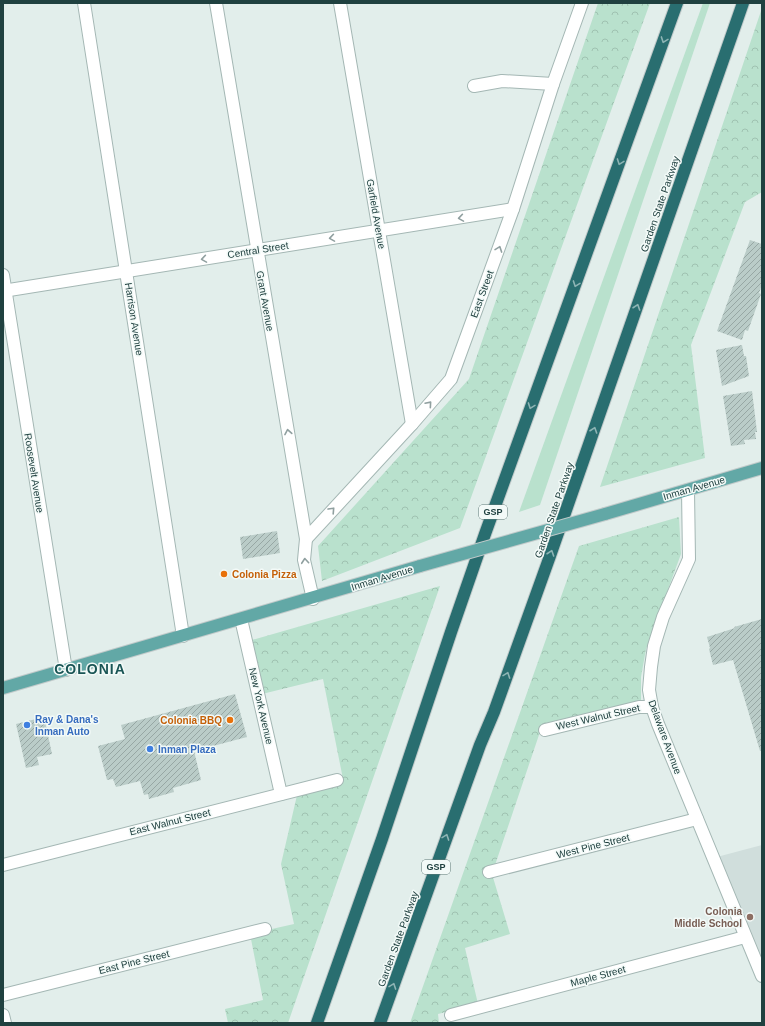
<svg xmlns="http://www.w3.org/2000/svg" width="765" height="1026" font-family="Arial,sans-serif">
<defs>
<pattern id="forest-crowns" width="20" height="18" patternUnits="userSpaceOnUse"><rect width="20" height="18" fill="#b9e1cd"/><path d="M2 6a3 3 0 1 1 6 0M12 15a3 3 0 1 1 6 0" fill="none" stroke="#9fc2b1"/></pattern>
<pattern id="building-hatch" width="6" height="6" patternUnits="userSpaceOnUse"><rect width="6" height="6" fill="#baccc8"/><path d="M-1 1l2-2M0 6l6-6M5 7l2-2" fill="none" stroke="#97a7a4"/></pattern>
</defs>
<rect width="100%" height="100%" fill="#e2eeeb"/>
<polygon fill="#d0dedc" points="762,845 762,976 713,858"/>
<polygon fill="#b9e1cd" points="703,3 710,3 540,505 519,512"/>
<g fill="url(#forest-crowns)">
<polygon points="598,3 650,3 460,528 322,581 318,546 469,379"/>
<polygon points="762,8 762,192 745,202 691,345 705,458 600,487"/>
<polygon points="679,517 681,554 646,649 641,677 641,705 541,729 492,874 510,934 465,948 478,1004 438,1014 439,1023 410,1023 579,546"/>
<polygon points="440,586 288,1023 228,1023 225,1009 263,1000 250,934 294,924 281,864 298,791 343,779 323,679 258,695 245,642"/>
</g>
<g fill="url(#building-hatch)">
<polygon points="750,240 762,244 762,285 759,293 761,294 748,331 745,330 742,340 717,331"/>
<polygon points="742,345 744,356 746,356 749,376 722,386 716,350"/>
<polygon points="752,391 757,432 755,432 756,439 744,440 745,444 731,446 723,396"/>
<polygon points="277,531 280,553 243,559 240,537"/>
<polygon points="762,619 762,751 760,751 733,660 713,665 709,649 710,648 707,637 735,628 734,627"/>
<polygon points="235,694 247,737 194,751 201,780 173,788 174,792 149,799 148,794 144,795 140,781 116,787 113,779 107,780 98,746 125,739 121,725"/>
<polygon points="44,717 52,754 37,757 39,765 26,768 16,724"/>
</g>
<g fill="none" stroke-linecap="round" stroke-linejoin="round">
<defs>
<g id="minor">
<polyline points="84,3 183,636"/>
<polyline points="216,3 306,539 304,560 313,599"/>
<polyline points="340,3 412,424"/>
<polyline points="474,86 502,81 553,84"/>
<polyline points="3,275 66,670"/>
<polyline points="3,291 513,209"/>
<polyline points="688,490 689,559 663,617 654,646 651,667 649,690 652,707 658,724 762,976"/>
<polyline points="306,539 412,424 451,379 513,209 553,84 582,3"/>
<polyline points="241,619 281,794"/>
<polyline points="545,730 639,707 652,707"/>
<polyline points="3,865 337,780"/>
<polyline points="489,872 697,819"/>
<polyline points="3,995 265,929"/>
<polyline points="3,1015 5,1023"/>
<polyline points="451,1015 745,937"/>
</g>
<g id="major">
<polyline points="605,514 762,468"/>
<polyline points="3,688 420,566"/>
</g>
<g id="highway">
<polyline points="317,1023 382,839 451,632 485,534 677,3"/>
<polyline points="380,1023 480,745 494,712 550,556 743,3"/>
</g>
</defs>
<use href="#minor" stroke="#a4b7b4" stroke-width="14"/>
<use href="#major" stroke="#c1caca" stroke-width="14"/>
<use href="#highway" stroke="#c1caca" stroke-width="14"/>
<use href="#minor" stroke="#fff" stroke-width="12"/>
<use href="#major" stroke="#62a8a6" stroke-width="12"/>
<use href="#highway" stroke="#296e70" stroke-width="12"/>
<defs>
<polyline id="major-bridge" points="420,566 605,514"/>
</defs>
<use href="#major-bridge" stroke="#c1caca" stroke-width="14" stroke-linecap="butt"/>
<use href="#major-bridge" stroke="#62a8a6" stroke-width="12"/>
</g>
<defs><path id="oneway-chevron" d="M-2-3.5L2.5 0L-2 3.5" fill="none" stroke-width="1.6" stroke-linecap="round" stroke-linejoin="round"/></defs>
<g stroke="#8eb4b4">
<use href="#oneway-chevron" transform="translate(664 40) rotate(110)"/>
<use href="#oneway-chevron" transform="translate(620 162) rotate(110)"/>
<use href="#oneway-chevron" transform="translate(576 284) rotate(110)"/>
<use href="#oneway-chevron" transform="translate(637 307) rotate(-71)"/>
<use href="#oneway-chevron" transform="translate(531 406) rotate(110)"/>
<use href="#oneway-chevron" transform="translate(594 430) rotate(-71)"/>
<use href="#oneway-chevron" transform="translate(551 553) rotate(-71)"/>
<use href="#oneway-chevron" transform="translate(507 675) rotate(-70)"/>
<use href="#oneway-chevron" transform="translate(446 837) rotate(-70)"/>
<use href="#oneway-chevron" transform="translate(393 986) rotate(-70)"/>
</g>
<g stroke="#90a0a0">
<use href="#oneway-chevron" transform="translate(461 218) rotate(171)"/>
<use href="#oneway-chevron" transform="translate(332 238) rotate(171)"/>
<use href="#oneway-chevron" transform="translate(499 249) rotate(-70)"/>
<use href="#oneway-chevron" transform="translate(204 259) rotate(171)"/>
<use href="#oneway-chevron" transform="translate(429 404) rotate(-49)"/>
<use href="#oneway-chevron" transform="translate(288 432) rotate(-100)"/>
<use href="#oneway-chevron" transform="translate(332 510) rotate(-47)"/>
<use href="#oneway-chevron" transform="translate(305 561) rotate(-95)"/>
</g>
<g fill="#e8710a" stroke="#f3faf8" stroke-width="1.5">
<circle cx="224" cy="574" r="4"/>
<circle cx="230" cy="720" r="4"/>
</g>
<g fill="#3f7fe0" stroke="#f3faf8" stroke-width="1.5">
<circle cx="27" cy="725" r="4"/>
<circle cx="150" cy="749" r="4"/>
</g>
<circle fill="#8d6e63" stroke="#f3faf8" stroke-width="1.5" cx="750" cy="917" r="4"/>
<g text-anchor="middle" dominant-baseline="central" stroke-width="3" stroke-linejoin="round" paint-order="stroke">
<g fill="#f3faf8" stroke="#5f7877" stroke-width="1">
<rect x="479" y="505" width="28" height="14" rx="3"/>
<rect x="422" y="860" width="28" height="14" rx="3"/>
</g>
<g font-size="9" font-weight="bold" fill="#204140">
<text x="493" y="512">GSP</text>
<text x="436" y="867">GSP</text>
</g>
<g font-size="10" fill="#204140" stroke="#f3faf8">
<text transform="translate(660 204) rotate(-71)">Garden State Parkway</text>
<text transform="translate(376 214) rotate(80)">Garfield Avenue</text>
<text transform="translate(258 250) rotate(-9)">Central Street</text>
<text transform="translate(482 294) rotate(-70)">East Street</text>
<text transform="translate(265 301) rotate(80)">Grant Avenue</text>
<text transform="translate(134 319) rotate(81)">Harrison Avenue</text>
<text transform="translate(34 473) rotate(81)">Roosevelt Avenue</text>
<text transform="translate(694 488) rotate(-16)">Inman Avenue</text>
<text transform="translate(554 510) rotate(-71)">Garden State Parkway</text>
<text transform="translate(382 578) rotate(-17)">Inman Avenue</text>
<text transform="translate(261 706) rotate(77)">New York Avenue</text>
<text transform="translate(598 717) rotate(-13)">West Walnut Street</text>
<text transform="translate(665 737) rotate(70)">Delaware Avenue</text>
<text transform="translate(170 822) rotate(-14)">East Walnut Street</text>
<text transform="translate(593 846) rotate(-14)">West Pine Street</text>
<text transform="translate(398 939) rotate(-70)">Garden State Parkway</text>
<text transform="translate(134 962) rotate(-14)">East Pine Street</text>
<text transform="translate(598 976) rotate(-15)">Maple Street</text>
</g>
<g font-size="10" font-weight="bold" fill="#c56008" stroke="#f3faf8" text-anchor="start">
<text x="232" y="574">Colonia Pizza</text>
<text x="222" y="720" text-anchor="end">Colonia BBQ</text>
</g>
<g font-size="10" font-weight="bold" fill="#366cbe" stroke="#f3faf8" text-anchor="start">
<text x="35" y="719">Ray &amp; Dana's<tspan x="35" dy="12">Inman Auto</tspan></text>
<text x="158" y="749">Inman Plaza</text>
</g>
<g font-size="10" font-weight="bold" fill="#785e54" stroke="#f3faf8" text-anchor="end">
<text x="742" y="911">Colonia<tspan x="742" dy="12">Middle School</tspan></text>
</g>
<g font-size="14" font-weight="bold" letter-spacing="1" fill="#1a5555" stroke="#f3faf8">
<text x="90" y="669">COLONIA</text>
</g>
</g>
<rect width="765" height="1026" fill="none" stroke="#204140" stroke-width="8"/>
</svg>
